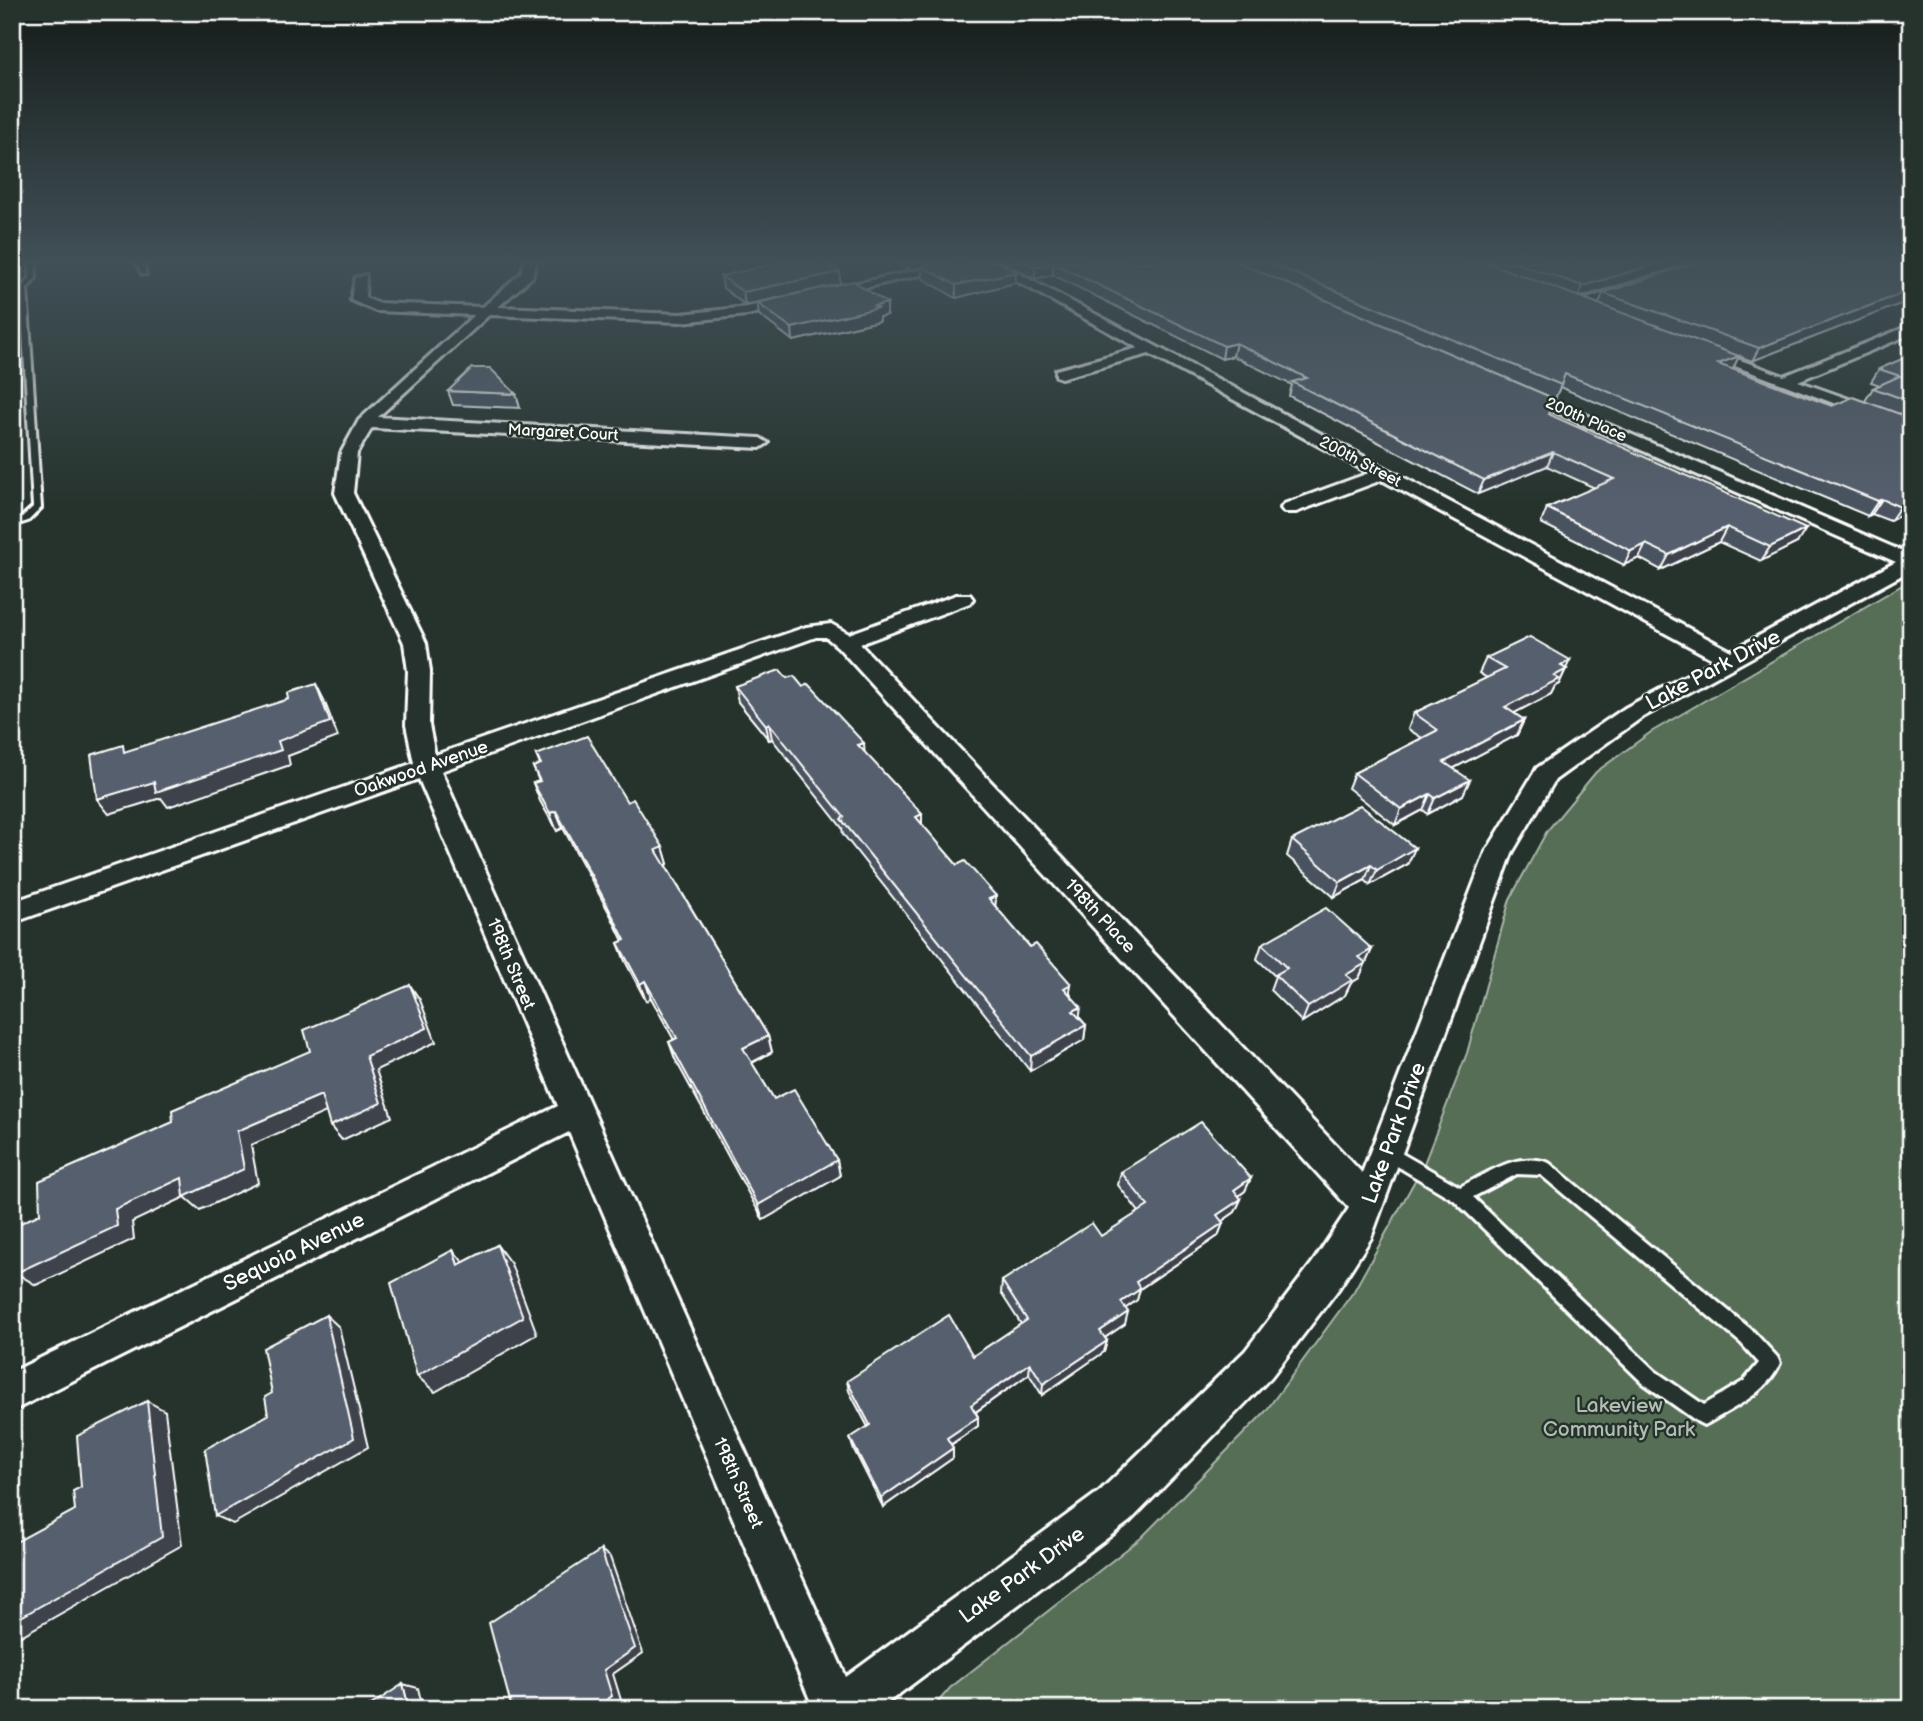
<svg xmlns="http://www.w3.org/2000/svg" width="1923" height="1721" font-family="'Balsamiq Sans',sans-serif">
<rect width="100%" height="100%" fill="#26332d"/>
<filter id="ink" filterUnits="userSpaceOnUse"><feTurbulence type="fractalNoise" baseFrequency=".0143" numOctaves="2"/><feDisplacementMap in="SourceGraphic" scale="14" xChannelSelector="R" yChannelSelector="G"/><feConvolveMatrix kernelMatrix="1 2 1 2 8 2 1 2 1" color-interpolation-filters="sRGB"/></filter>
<g filter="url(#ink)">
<polygon fill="#556e54" stroke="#aab6aa" stroke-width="2" points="1911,580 1911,1709 932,1709 950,1688 1141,1538 1265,1412 1354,1291 1423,1166 1467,1053 1510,899 1547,831 1596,772 1651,732"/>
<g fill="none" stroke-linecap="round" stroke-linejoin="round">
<defs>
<g id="lane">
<polygon points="30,262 36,262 36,278 27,289 41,508 28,521 12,526 12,520 22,517 33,507 22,314 12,318 12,314 22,309 21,289 30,278"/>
<polygon points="136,262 142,262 146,274 142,274"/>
<path d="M1387 1145 1460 1187C1488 1173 1518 1151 1549 1163L1753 1331 1777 1357 1780 1363C1768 1392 1735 1407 1710 1422L1704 1425 1698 1422 1643 1383 1454 1200 1382 1157 1379 1152 1382 1147ZM1517 1174 1541 1175 1741 1343 1759 1363 1744 1381 1704 1405 1655 1371 1473 1197Z"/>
</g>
<g id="street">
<path d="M524 262H536L532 277 498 307 681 314 747 307 955 262 963 265 747 315 681 322 489 315 378 417 760 438 768 443 760 448 372 428 357 453 353 493 426 643 430 671 429 725 435 755 806 627 831 624 849 634 956 595H970L973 599 970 603 860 644 1362 1173 1486 852 1537 768 1625 708 1715 660 1382 480 1296 512H1284L1281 508 1284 504 1369 473 1149 354 1061 378 1056 376V370L1138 348 982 262H997L1731 651 1896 562 1516 395V389H1526L1911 555V570L1641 718 1555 780 1512 853 1371 1238 1339 1288 1271 1377 1130 1521 879 1709H814L569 1132 12 1411V1372L558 1106 419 779 12 923V902L414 763 406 725 408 671 404 643 335 493 341 453 359 420 474 315 376 311 351 300 355 278 366 275 365 298 378 303 483 307 521 273ZM816 637H826L838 647 1349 1208 1313 1262 1245 1351 1100 1491 846 1677 441 771Z"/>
<polygon points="1629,284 1641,287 1583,308 1571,305"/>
<polygon points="1911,325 1911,334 1798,381 1911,421 1911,432 1695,351 1702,347 1707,348 1784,376"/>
</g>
</defs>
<use href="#lane" stroke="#fff" stroke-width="6"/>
<use href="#street" stroke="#fff" stroke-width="6"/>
<use href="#lane" fill="#26332d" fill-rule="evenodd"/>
<use href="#street" fill="#26332d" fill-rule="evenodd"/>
</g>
<g fill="#4a525e" stroke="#fff" stroke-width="2">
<polygon points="896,262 998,262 1016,272 1015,283 956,298 922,278 922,267 909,270"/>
<polygon points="1002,262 1237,262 1548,415 1797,543 1761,561 1719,542 1661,570 1639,558 1624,565 1541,523 1547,508 1595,488 1547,466 1478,494 1289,396 1292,385 1233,356 1222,359 1053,275 1035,279"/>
<polygon points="1238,262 1694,262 1581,297 1599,304 1603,293 1911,262 1752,361 1739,356 1732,369 1832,406 1865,401 1873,388 1880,385 1871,382 1879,369 1911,355 1911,509 1890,521 1872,514 1868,516 1560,387 1555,399"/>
<polygon points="721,276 840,284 887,315 879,317 879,321 793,341 759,315 757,303 824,288 745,305 723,288"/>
<polygon points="448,391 516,394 520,408 453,405"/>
<polygon points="1486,658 1566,669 1559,684 1555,686 1551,694 1514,713 1524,720 1517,735 1454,768 1463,795 1428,814 1423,810 1395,825 1348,788 1354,773 1422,738 1408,729 1414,713 1487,678 1479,673"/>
<polygon points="787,678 803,687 922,814 922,825 957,865 996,896 995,906 1070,993 1080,1018 1086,1025 1084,1040 1030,1071 843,834 842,828 772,739 769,740 738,702 735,686"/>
<polygon points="536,755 627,802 663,847 668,864 666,866 768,1036 772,1052 752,1063 774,1099 837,1160 840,1176 763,1220 675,1059 669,1042 674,1040 651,998 646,1001 625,961 618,943 623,941 611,916 563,828 557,831 540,801 533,783 539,781 533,767 540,765"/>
<polygon points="1292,840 1408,864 1370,885 1365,880 1334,897 1287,856"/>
<polygon points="1262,944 1372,949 1359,978 1351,983 1345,995 1302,1022 1270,990 1275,976 1257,959"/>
<polygon points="1121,1172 1251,1178 1245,1191 1239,1196 1241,1199 1235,1212 1222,1221 1223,1223 1218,1236 1140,1289 1137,1300 1126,1308 1125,1324 1105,1338 1107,1341 1104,1352 1042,1395 1029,1374 976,1412 978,1417 978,1426 951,1445 953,1458 883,1507 853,1448 850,1438 868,1427 849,1391 847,1381 973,1356 1021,1324 1001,1293 1002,1281 1101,1236 1139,1212 1118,1185"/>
</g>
<g fill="#3c424c" stroke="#fff" stroke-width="2">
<polygon points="909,262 947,262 909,270"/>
<polygon points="1662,262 1694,262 1578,298 1583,286"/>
<polygon points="1053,263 1053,275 1035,279 1035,267"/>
<polygon points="840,272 840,284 745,305 743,292"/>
<polygon points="1016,272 1015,283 956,298 956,285"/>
<polygon points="1911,290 1911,300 1752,361 1759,348"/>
<polygon points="887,303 887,315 879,317 879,321 793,341 792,328"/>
<polygon points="1236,343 1233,356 1222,359 1224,346"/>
<polygon points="1739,356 1733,369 1711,377 1718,364"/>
<polygon points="1553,452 1547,466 1478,494 1484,480"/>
<polygon points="1882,499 1872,514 1868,516 1878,501"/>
<polygon points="1911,501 1911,509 1890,521 1900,507"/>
<polygon points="1727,527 1719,542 1661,570 1669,555"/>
<polygon points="1806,529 1797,543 1761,561 1770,547"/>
<polygon points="1646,544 1639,558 1624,565 1631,551"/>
<polygon points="1570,660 1559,684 1555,686 1551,694 1497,722 1505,707 1561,666"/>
<polygon points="316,684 324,700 338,737 288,756 290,765 168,807 161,798 109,814 97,799 278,741"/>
<polygon points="1524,720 1517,735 1437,777 1444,762"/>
<polygon points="769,723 772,739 769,740 766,725"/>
<polygon points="864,743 865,759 858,745"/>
<polygon points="1470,780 1463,795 1428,814 1435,798"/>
<polygon points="1430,794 1423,810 1395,825 1401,809"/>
<polygon points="556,811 563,828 557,831 550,813"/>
<polygon points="922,814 922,830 916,817"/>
<polygon points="663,847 668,864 662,867 656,850"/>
<polygon points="1415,848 1408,864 1370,885 1377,870"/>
<polygon points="1371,865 1365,880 1334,897 1340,882"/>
<polygon points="996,896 995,911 989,899"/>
<polygon points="1372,949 1359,978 1351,983 1345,995 1302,1022 1308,1007 1346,975 1359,957"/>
<polygon points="645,981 651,998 646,1001 640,984"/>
<polygon points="1071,984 1069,999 1064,988"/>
<polygon points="410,985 420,1000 436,1042 376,1070 392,1117 342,1140 330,1126 366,1056"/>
<polygon points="1081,1007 1079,1021 1073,1011"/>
<polygon points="1086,1025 1084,1040 1030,1071 1031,1056"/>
<polygon points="768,1036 772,1052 747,1065 743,1048"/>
<polygon points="321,1095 333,1109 251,1145 258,1183 200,1210 185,1197 132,1222 134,1239 36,1285 16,1273 237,1131"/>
<polygon points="837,1160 840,1176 763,1220 758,1205"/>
<polygon points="1251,1178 1245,1191 1228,1203 1234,1190"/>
<polygon points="1241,1199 1235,1212 1212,1228 1217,1215"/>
<polygon points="1223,1223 1218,1236 1132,1294 1136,1282"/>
<polygon points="497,1245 511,1264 537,1334 435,1392 417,1376"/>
<polygon points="453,1250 468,1268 458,1265"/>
<polygon points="1140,1289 1137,1300 1118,1314 1121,1302"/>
<polygon points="1128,1312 1125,1324 1097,1343 1100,1331"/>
<polygon points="326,1315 339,1327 368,1447 233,1524 215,1516"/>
<polygon points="1107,1341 1104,1352 1042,1395 1043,1384"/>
<polygon points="1030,1363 1029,1374 971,1415 971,1405"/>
<polygon points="147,1401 165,1411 182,1545 12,1641 12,1622"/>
<polygon points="978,1417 978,1426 947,1447 947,1438"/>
<polygon points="953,1448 953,1458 883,1507 881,1498"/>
<polygon points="601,1550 610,1557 643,1653 613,1674 621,1700 609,1709 594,1709 604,1670"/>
<polygon points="403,1684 418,1688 423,1709 409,1709"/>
</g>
<g fill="#565f6d" stroke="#fff" stroke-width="2">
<polygon points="782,262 823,262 840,272 743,292 721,276"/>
<polygon points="941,262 998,262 1016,272 956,285 922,266"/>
<polygon points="1024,262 1237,262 1555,399 1548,414 1806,529 1770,547 1727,527 1669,555 1646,544 1631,551 1547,508 1614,479 1553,452 1484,480 1292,382 1307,378 1236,343 1224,346 1053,263 1035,267"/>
<polygon points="1267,262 1485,262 1739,356 1718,364 1832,406 1853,397 1911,418 1911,501 1900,507 1882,499 1878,501 1565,374 1561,385"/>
<polygon points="1513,262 1662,262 1583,286"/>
<polygon points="1698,262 1911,262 1911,290 1759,348 1603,293"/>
<polygon points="853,281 887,303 874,306 878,308 792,328 757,303"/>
<polygon points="1911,355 1911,402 1873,388 1900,376 1879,369"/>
<polygon points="472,368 490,368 516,394 448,391"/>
<polygon points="1530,637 1570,660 1561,666 1567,669 1554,676 1559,679 1505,707 1524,720 1444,762 1470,780 1435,798 1430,794 1401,809 1354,773 1438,730 1414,713 1505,669 1486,658"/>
<polygon points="780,670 787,678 794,676 803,687 809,684 864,743 858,745 922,814 916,817 957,865 965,861 996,896 989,899 1030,947 1036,944 1071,984 1064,988 1081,1007 1073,1011 1086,1025 1031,1056 841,819 844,817 769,723 766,725 735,686"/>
<polygon points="316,684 330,722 278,741 281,750 156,792 154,782 97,799 91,755 123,745 124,752 220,721 289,699 288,693"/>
<polygon points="587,736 627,802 633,799 663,847 656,850 768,1036 743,1048 774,1099 794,1089 837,1160 758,1205 669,1042 677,1038 645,981 640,984 618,943 625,940 604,899 556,811 550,813 533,783 540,781 533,767 541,764 536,755"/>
<polygon points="1360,805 1415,848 1377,870 1371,865 1340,882 1292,840"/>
<polygon points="1326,908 1372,949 1359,957 1366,963 1346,975 1352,980 1308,1007 1275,975 1287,968 1262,944"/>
<polygon points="410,985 427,1028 366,1056 381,1103 330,1126 321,1095 237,1131 244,1169 184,1197 182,1178 115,1209 117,1226 16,1273 14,1226 40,1214 39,1181 173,1122 172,1110 310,1051 304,1030"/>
<polygon points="1201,1122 1251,1178 1234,1190 1241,1199 1217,1215 1223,1223 1136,1282 1140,1289 1121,1302 1128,1312 1100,1331 1107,1341 1043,1384 1030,1363 971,1405 978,1417 947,1438 953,1448 881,1498 850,1438 870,1425 847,1381 949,1315 973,1356 1027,1320 1002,1281 1092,1223 1101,1236 1148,1206 1121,1172"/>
<polygon points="497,1245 523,1317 417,1376 391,1283 453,1250 458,1265"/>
<polygon points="326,1315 354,1438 215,1516 205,1449 268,1415 265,1397 272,1393 263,1348"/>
<polygon points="147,1401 162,1537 12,1622 12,1544 75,1510 73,1491 81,1487 77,1436"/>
<polygon points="601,1550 635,1648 604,1670 612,1696 594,1709 512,1709 489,1623"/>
<polygon points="403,1684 409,1709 365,1709"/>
</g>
</g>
<linearGradient id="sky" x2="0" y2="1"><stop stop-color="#151c19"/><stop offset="0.52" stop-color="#415057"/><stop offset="1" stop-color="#415057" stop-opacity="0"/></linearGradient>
<rect width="1923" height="503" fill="url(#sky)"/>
<g text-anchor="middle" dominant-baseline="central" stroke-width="5" stroke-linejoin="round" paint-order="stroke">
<g font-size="16" fill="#fff" stroke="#26332d">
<text transform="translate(1586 420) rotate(24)">200th Place</text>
<text transform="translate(563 433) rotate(3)">Margaret Court</text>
<text transform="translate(1360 462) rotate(28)">200th Street</text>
</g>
<g font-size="18" fill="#fff" stroke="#26332d">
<text transform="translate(421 769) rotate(-19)">Oakwood Avenue</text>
<text transform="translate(1100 916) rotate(47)">198th Place</text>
<text transform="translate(511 964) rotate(67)">198th Street</text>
<text transform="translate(738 1483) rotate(66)">198th Street</text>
</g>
<g font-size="21" fill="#fff" stroke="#26332d">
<text transform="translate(1713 670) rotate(-28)">Lake Park Drive</text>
<text transform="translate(1394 1133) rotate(-70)">Lake Park Drive</text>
<text transform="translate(294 1252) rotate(-26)">Sequoia Avenue</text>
<text transform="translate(1022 1575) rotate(-36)">Lake Park Drive</text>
</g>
<g font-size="21" fill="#b2beb2" stroke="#26332d">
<text x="1619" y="1405">Lakeview<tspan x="1619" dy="24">Community Park</tspan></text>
</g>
</g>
<rect width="1923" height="1721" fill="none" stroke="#26332d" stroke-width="42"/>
<rect x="21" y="21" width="1881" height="1679" fill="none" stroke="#fff" stroke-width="2.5" filter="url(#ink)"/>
</svg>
